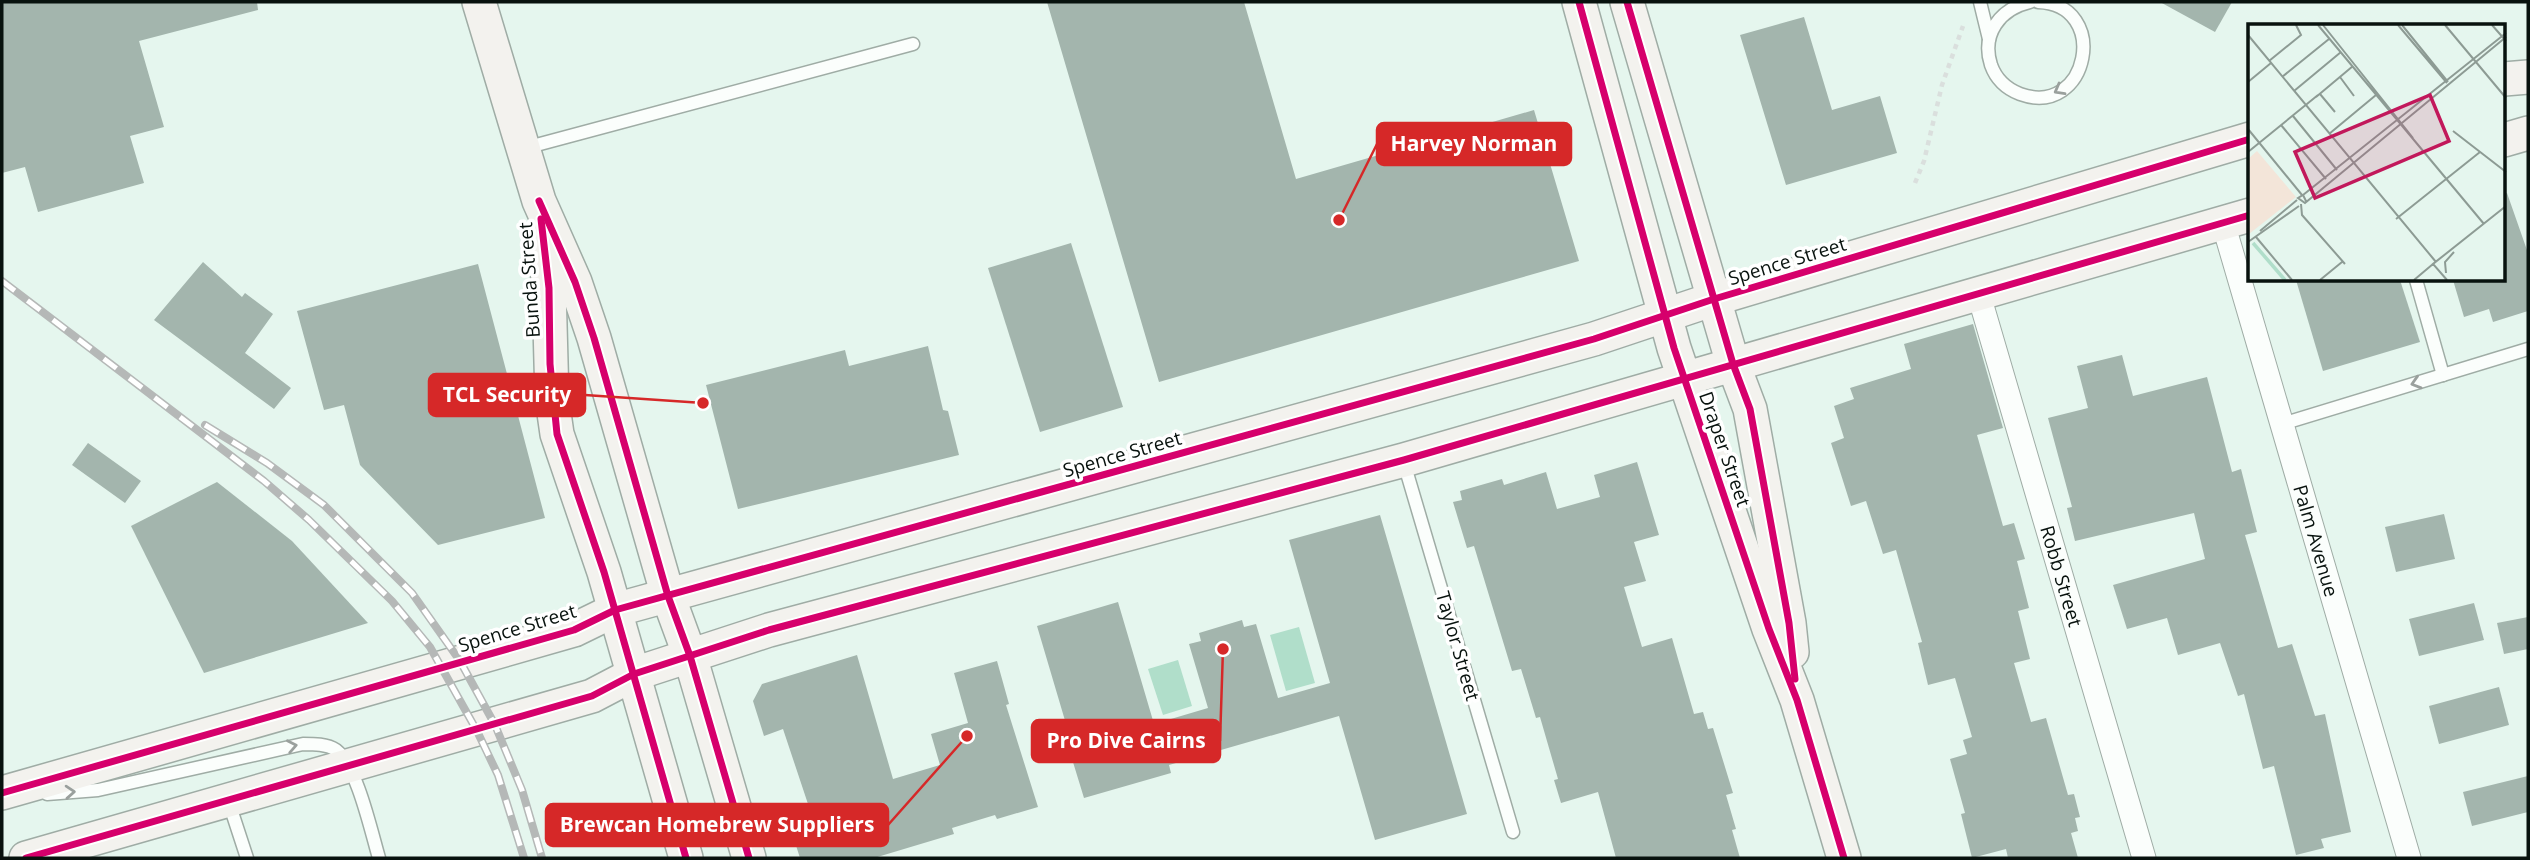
<svg xmlns="http://www.w3.org/2000/svg" width="2530" height="860" font-family="'Open Sans',sans-serif">
<style>
.water{fill:#b0deca}
.building{fill:#a3b5ad}
.lines{fill:none;stroke-linecap:round;stroke-linejoin:round}
.lane-casing{stroke:#9faca5;stroke-width:15}
.street-casing{stroke:#9faca5;stroke-width:25}
.secondary-casing{stroke:#9faca5;stroke-width:36}
.path{stroke:#dadfdd;stroke-width:4.5;stroke-dasharray:5 5;stroke-linecap:butt}
.lane{stroke:#fbfefc;stroke-width:12}
.street{stroke:#fbfefc;stroke-width:23}
.secondary{stroke:#f3f2ee;stroke-width:33}
.rail-casing{stroke:#b5b8b7;stroke-width:8}
.rail{stroke:#fff;stroke-width:5;stroke-dasharray:16;stroke-linecap:butt}
.cycleway-casing{stroke:#fff;stroke-width:11}
.cycleway{stroke:#d6006c;stroke-width:7}
.oneway{stroke:#9aa09d}
.labels{text-anchor:middle;dominant-baseline:central;stroke-width:7;stroke-linejoin:round;paint-order:stroke}
.street-label{font-size:19px;fill:#08120e;stroke:#fff}
.inset-river{fill:none;stroke:#b0deca;stroke-width:3.5}
.inset-road{fill:none;stroke:#8d9b94;stroke-width:2}
.view{fill:#c2185b;fill-opacity:0.15;stroke:#c2185b;stroke-width:3.5}
.inset-edge{fill:none;stroke:#08120e;stroke-width:3.5}
.leader{fill:none;stroke:#d62828;stroke-width:2.5}
.callout-dot{fill:#d62828;stroke:#fff;stroke-width:2.5}
.callout{fill:#d62828;stroke:#d62828;stroke-width:2.5}
.callout-label{font-size:21px;text-anchor:middle;font-weight:bold;fill:#fff}
</style>
<rect width="100%" height="100%" fill="#e5f6ee"/>
<!-- water -->
<g class="water">
<path d="M1299,627L1315,683L1286,691L1270,635Z"/>
<path d="M1178,660L1192,706L1163,715L1148,669Z"/>
</g>
<!-- building -->
<g class="building">
<path d="M2,2H257L258,10L139,41L164,127L130,136L144,183L38,212L25,167L2,173Z"/>
<path d="M1047,2H1244L1296,179L1534,110L1579,261L1159,382Z"/>
<path d="M2160,2H2232L2215,32Z"/>
<path d="M1804,17L1832,110L1880,96L1897,153L1786,185L1740,35Z"/>
<path d="M2507,193L2528,253V311L2493,322L2489,309L2464,317L2453,280H2504V194Z"/>
<path d="M1071,243L1123,407L1040,432L988,268Z"/>
<path d="M203,262L242,297L245,293L273,314L245,353L291,388L274,409L154,320Z"/>
<path d="M478,264L545,518L438,545L360,465L344,405L324,410L297,311Z"/>
<path d="M2296,280H2400L2420,342L2323,371Z"/>
<path d="M1973,324L2003,428L1977,435L2003,526L2014,523L2025,559L2017,561L2029,608L2018,611L2030,659L2014,663L2031,722L2046,718L2068,795L2074,794L2080,817L2075,818L2078,831L2071,833L2078,858H2008L2006,849L1972,858L1961,814L1965,813L1950,759L1967,754L1963,740L1972,737L1955,678L1928,685L1918,643L1922,642L1896,550L1883,554L1866,501L1851,506L1831,443L1844,438L1834,406L1854,399L1850,388L1911,369L1904,344Z"/>
<path d="M928,346L943,410L948,411L959,455L738,509L706,385L845,350L849,366Z"/>
<path d="M2122,355L2133,396L2207,377L2232,472L2241,469L2257,532L2245,535L2278,648L2292,644L2315,716L2325,714L2351,832L2321,839L2324,848L2296,855L2274,766L2263,769L2244,694L2238,696L2220,643L2178,655L2167,618L2127,629L2113,585L2205,559L2194,513L2075,541L2067,508L2072,507L2048,418L2088,408L2077,366Z"/>
<path d="M88,443L141,481L125,503L72,465Z"/>
<path d="M1637,462L1659,535L1634,542L1646,581L1624,587L1642,647L1672,638L1694,714L1703,712L1708,729L1713,728L1733,793L1726,795L1736,829L1732,830L1740,858H1616L1598,792L1561,803L1554,780L1558,779L1540,717L1536,718L1521,669L1512,671L1474,546L1467,548L1453,502L1462,500L1460,491L1502,479L1504,485L1546,472L1557,509L1600,497L1594,475Z"/>
<path d="M217,482L292,541L368,623L204,673L131,526Z"/>
<path d="M2444,514L2455,559L2396,572L2385,527Z"/>
<path d="M1380,515L1467,814L1375,840L1339,716L1169,765L1171,773L1084,798L1065,736L1069,734L1037,626L1118,602L1154,724L1208,708L1189,644L1201,641L1199,633L1242,620L1244,627L1256,624L1278,698L1330,683L1289,540Z"/>
<path d="M2474,603L2484,640L2419,656L2409,619Z"/>
<path d="M2528,617V649L2504,654L2497,623Z"/>
<path d="M857,655L893,779L940,765L931,734L968,723L954,673L997,661L1009,704L1006,705L1038,807L997,819L995,815L952,828L954,834L874,858H800L785,811L808,804L783,729L764,736L753,701L762,684Z"/>
<path d="M2499,687L2509,725L2439,744L2429,706Z"/>
<path d="M2528,776V812L2472,826L2463,792Z"/>
</g>
<g class="lines">
<defs>
<g id="lane">
<path d="M1980,2L1989,39"/>
<path d="M2030,2C2000,9 1981,34 1991,65C1996,79 2007,89 2020,94C2089,119 2111,4 2038,2"/>
<path d="M525,148L913,44"/>
<path d="M2416,280L2443,375"/>
<path d="M2282,424L2528,349"/>
<path d="M1404,463L1513,832"/>
<path d="M47,794L98,790L303,744C314,744 327,744 336,750C357,766 371,831 379,858"/>
<path d="M229,803L247,858"/>
</g>
<g id="street">
<path id="s1" d="M2223,223L2409,858"/>
<path id="s2" d="M1978,292L2144,858"/>
</g>
<g id="secondary">
<path d="M479,2L539,201L575,282L594,338L668,596L690,656L749,858"/>
<path d="M1579,2L1674,348L1769,629L1797,700L1844,858"/>
<path d="M1627,2L1733,364L1750,409L1789,623L1792,652"/>
<path d="M2504,79L2528,77"/>
<path d="M2504,140L2528,133"/>
<path d="M543,235L549,288L552,399L557,434L604,572L686,858"/>
<path d="M2,793L574,630L615,610L1594,339L1714,299L2250,139"/>
<path d="M26,858L592,696L634,674L769,630L1404,460L2250,215"/>
</g>
</defs>
<!-- lane casing -->
<use href="#lane" class="lane-casing"/>
<!-- street casing -->
<use href="#street" class="street-casing"/>
<!-- secondary casing -->
<use href="#secondary" class="secondary-casing"/>
<!-- path -->
<path class="path" d="M1915,183L1924,161L1942,85L1963,26"/>
<!-- lane -->
<use href="#lane" class="lane"/>
<!-- street -->
<use href="#street" class="street"/>
<!-- secondary -->
<use href="#secondary" class="secondary"/>
<defs>
<g id="rail">
<path d="M2,281L264,481L309,520L392,601L430,647L477,731L498,775L524,858"/>
<path d="M205,425L267,463L324,505L412,593L460,661L495,725L522,790L542,858"/>
</g>
</defs>
<!-- rail casing -->
<use href="#rail" class="rail-casing"/>
<!-- rail -->
<use href="#rail" class="rail"/>
<defs>
<g id="cycleway">
<path d="M1579,2L1674,348L1769,629L1797,700L1844,858"/>
<path d="M1627,2L1733,364L1750,409L1789,623L1795,679"/>
<path d="M539,201L575,282L594,338L668,596L690,656L749,858"/>
<path d="M541,219L549,288L550,364L557,434L604,572L686,858"/>
<path d="M2,793L574,630L615,610L1594,339L1714,299L2250,139"/>
<path d="M26,858L592,696L634,674L769,630L1404,460L2250,215"/>
</g>
</defs>
<!-- cycleway casing -->
<use href="#cycleway" class="cycleway-casing"/>
<!-- cycleway -->
<use href="#cycleway" class="cycleway"/>
</g>
<!-- one-way arrows -->
<defs><path id="oneway-chevron" d="M-2-3.5L2.5 0L-2 3.5" fill="none" stroke-width="1.6" stroke-linecap="round" stroke-linejoin="round" transform="scale(1.75)"/></defs>
<g class="oneway">
<use href="#oneway-chevron" transform="translate(2059 90) rotate(151)"/>
<use href="#oneway-chevron" transform="translate(2416 383) rotate(163)"/>
<use href="#oneway-chevron" transform="translate(292 746) rotate(-11)"/>
<use href="#oneway-chevron" transform="translate(70 792) rotate(-4)"/>
</g>
<g class="labels">
<!-- street labels -->
<g class="street-label">
<text transform="translate(1787 261) rotate(-17)">Spence Street</text>
<text transform="translate(529 280) rotate(-94)">Bunda Street</text>
<text transform="translate(1725 449) rotate(71)">Draper Street</text>
<text transform="translate(1122 454) rotate(-16)">Spence Street</text>
<text stroke="none"><textPath href="#s1" startOffset="331">Palm Avenue</textPath></text>
<text stroke="none"><textPath href="#s2" startOffset="296">Robb Street</textPath></text>
<text transform="translate(517 628) rotate(-17)">Spence Street</text>
<text transform="translate(1458 646) rotate(74)">Taylor Street</text>
</g>
</g>
<!-- overview -->
<g transform="translate(2248 24)">
<rect width="257" height="257" fill="#e5f6ee"/>
<path d="M9,127L48,173L1,210L0,135Z" fill="#f3e5d9"/>
<path class="inset-river" d="M5,219L37,256"/>
<path class="inset-road" d="M70,1L236,200M75,1L165,114M150,1L199,59M154,1L200,58M197,1L258,74M244,1L258,17M0,11L188,238M21,37L53,11L48,1M34,53L81,15M92,53L106,72M0,58L23,39M46,67L93,28M72,70L87,88M68,73L105,42M45,92L89,146M33,101L78,155M0,105L54,171M205,107L258,148M81,110L128,71M0,128L70,71M55,171L258,9M58,177L55,171L50,174L57,179L258,13M53,180L54,191L97,240M148,195L232,128M12,207L49,176M8,213L44,256M0,218L51,182M198,249L197,238L206,228M72,256L94,238M166,256L185,240M199,256L185,240L258,182"/>
<path class="view" d="M182,71L201,117L67,174L47,128Z"/>
<rect width="257" height="257" class="inset-edge"/>
</g>
<!-- callouts -->
<path class="leader" d="M1339 220L1377 144M703 403L585 395M1223 649L1220 741M967 736L888 825"/>
<g class="callout-dot">
<circle cx="1339" cy="220" r="7"/>
<circle cx="703" cy="403" r="7"/>
<circle cx="1223" cy="649" r="7"/>
<circle cx="967" cy="736" r="7"/>
</g>
<g class="callout">
<rect x="1377" y="123" width="194" height="42" rx="7"/>
<rect x="429" y="374" width="156" height="42" rx="7"/>
<rect x="1032" y="720" width="188" height="42" rx="7"/>
<rect x="546" y="804" width="342" height="42" rx="7"/>
</g>
<g class="callout-label">
<text x="1474" y="151">Harvey Norman</text>
<text x="507" y="402">TCL Security</text>
<text x="1126" y="748">Pro Dive Cairns</text>
<text x="717" y="832">Brewcan Homebrew Suppliers</text>
</g>
<!-- border -->
<rect width="2530" height="860" fill="none" stroke="#08120e" stroke-width="7"/>
</svg>
